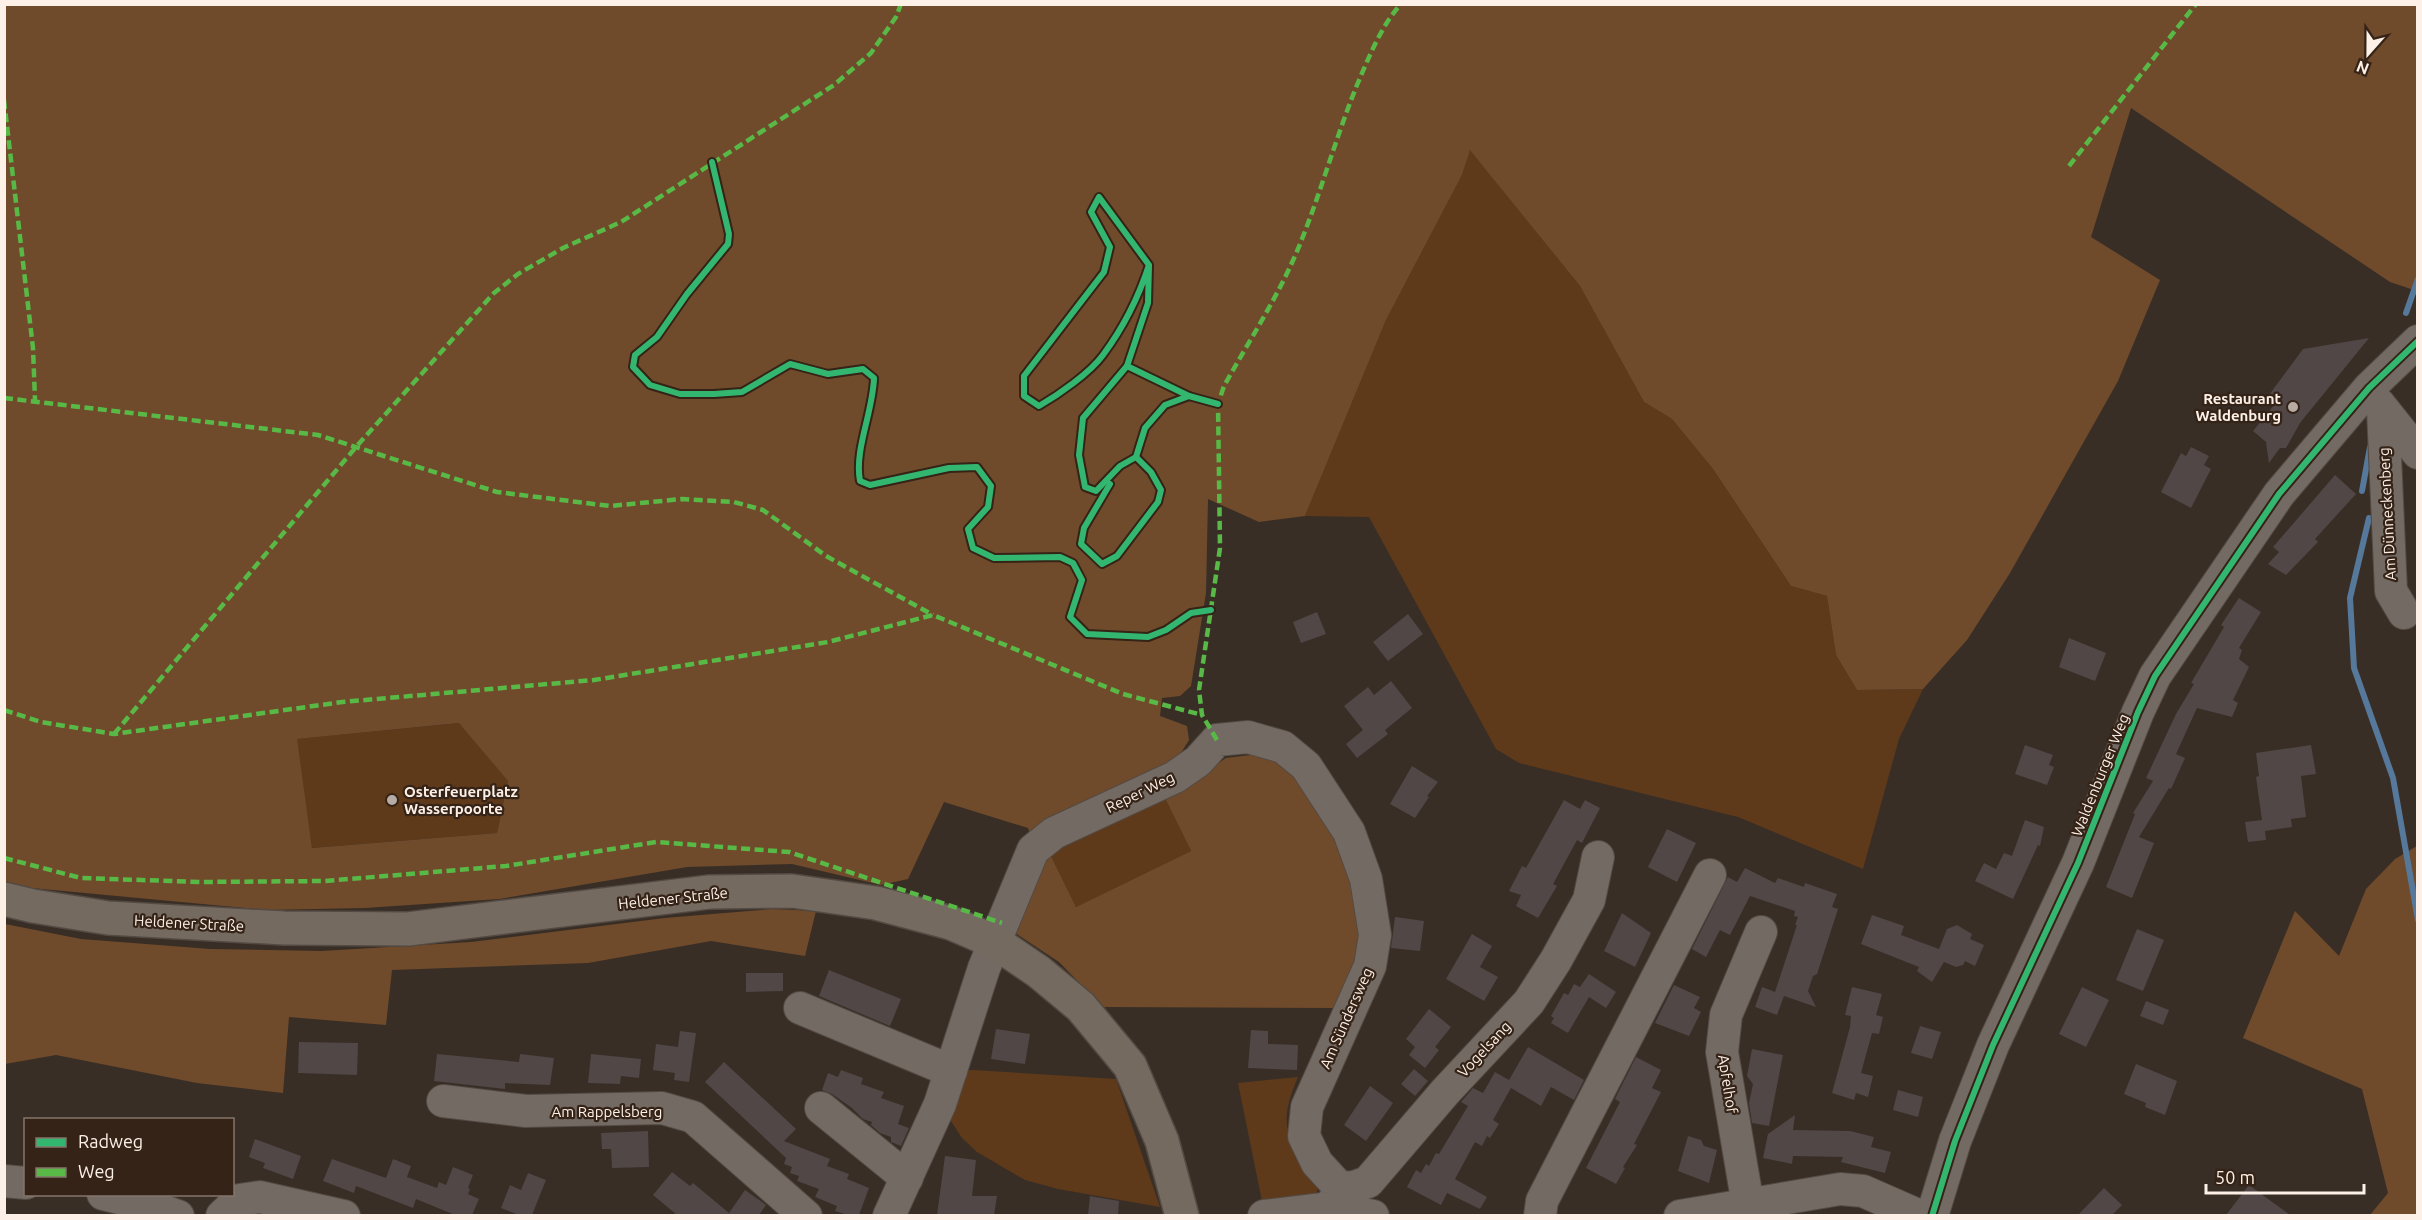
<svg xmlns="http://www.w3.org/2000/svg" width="2422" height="1220" font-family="Ubuntu,sans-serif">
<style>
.green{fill:#5e3a1b}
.forest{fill:#704b2b;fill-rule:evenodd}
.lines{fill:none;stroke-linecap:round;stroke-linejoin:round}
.stream{stroke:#55789b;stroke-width:6}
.building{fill:#504746}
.minor-casing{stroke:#534a43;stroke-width:34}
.major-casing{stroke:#534a43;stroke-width:36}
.minor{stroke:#736a64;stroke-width:32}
.major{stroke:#746a60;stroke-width:33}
.quiet{stroke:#58b947;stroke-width:4.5;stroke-dasharray:9 4.5;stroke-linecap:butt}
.cycleway-casing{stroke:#342316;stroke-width:10}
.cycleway{stroke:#33b770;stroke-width:6}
.poi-dot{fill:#b7aca3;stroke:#342316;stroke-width:2}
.labels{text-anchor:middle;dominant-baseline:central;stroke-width:4.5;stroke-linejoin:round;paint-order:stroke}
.poi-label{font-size:15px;font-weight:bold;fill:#fcf0e7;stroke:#342316;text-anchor:end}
.street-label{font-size:15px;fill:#fcf0e7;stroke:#342316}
</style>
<rect width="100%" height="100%" fill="#382e26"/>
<!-- green -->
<g class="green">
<path d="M1470,149L1580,286L1644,402L1672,419L1713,469L1791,586L1827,596L1836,655L1857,690L1923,689L1899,739L1863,869L1738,817L1519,763L1496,749L1369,517L1305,516L1386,320L1462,175Z"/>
<path d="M460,723L508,781L497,833L312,848L296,739Z"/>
<path d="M1163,794L1191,851L1076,907L1048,850Z"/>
<path d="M973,1070L1116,1079L1160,1207L1058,1189L1025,1180L977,1152L962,1138L940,1104L951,1071Z"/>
<path d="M1298,1077C1276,1128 1287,1142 1322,1180L1313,1200L1263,1206L1238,1083Z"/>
</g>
<!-- forest -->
<g class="forest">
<path d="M4,5H2417V291L2390,282L2131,108L2091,237L2160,280L2118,381L2010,573L1967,640L1923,689L1857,690L1836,655L1827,596L1791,586L1713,469L1672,419L1644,402L1580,286L1470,150L1462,175L1386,320L1305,516L1259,522L1208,499L1206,593L1191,686L1180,696L1162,698L1160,716L1187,726L1189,740L1176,761L1197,777L1226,758L1259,754L1290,767L1318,804L1349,872L1363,937L1353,978L1337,1008L1103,1007L1059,962L1009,929L1040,864L1028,828L944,802L908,879L881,885L792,864L687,867L499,899L365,908L266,910L10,886L4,884ZM459,723L508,781L497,833L312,848L297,739ZM1163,794L1191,851L1076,907L1048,850Z"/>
<path d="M2417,846V1215H2370L2388,1193L2362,1089L2243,1038L2295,911L2339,956L2366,889L2395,859Z"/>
<path d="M772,909L816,911L805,956L711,941L588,963L392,970L386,1025L289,1017L283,1093L197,1083L56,1055L5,1064V924L81,939L210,949L322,951L471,942L665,918Z"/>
</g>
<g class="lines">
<!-- stream -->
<g class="stream">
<path d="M2406,313L2418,279"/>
<path d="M2362,491L2370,447"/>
<path d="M2369,518L2350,598L2354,668L2393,778L2418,920"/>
</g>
</g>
<!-- building -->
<g class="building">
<path d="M2369,338L2300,423L2286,448H2280L2269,463L2266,442L2253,431L2274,405L2266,399L2303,349Z"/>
<path d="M2191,447L2209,456L2204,465L2211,469L2191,508L2161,492L2181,453L2186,456Z"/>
<path d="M2335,475L2356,494L2315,539L2318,542L2286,575L2268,564L2279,552L2273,547Z"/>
<path d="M2239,598L2261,612L2239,648L2242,650L2239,659L2249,667L2233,700L2238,703L2232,717L2197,708L2176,754L2185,758L2171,789L2169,788L2139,837L2154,843L2132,898L2106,887L2135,814L2133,813L2153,781L2146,778L2176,714L2194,684L2191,683L2224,627L2221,625Z"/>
<path d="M1317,612L1326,634L1301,643L1293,622Z"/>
<path d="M1408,614L1423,634L1388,661L1373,642Z"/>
<path d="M2069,638L2106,653L2095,681L2059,667Z"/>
<path d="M1391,681L1412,708L1385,730L1388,734L1357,758L1346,744L1363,730L1344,706L1368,687L1374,695Z"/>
<path d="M2025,745L2053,755L2049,765L2054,767L2047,785L2015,774Z"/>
<path d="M2311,745L2316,774L2301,776L2306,817L2291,819L2292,827L2265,831L2266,840L2248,842L2245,822L2262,820L2256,777L2259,776L2256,753Z"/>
<path d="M1412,766L1438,782L1427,796L1429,797L1415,818L1390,804Z"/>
<path d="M1564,800L1580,809L1585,800L1600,808L1582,843L1577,840L1553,884L1557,886L1538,918L1516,906L1521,895L1509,891L1522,866L1526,868Z"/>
<path d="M2025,820L2044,827L2040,846L2038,845L2013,899L1975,881L1984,863L1996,869L2004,853L2012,856Z"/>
<path d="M1667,829L1696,843L1677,882L1648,867Z"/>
<path d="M1745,868L1775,883L1778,878L1804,887L1805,883L1837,894L1832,907L1838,909L1817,974L1813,976L1808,991L1816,1007L1784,996L1777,1015L1755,1007L1762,987L1775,992L1797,925H1795L1798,917L1794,916L1795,911L1750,896L1730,935L1720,930L1706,957L1692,949L1728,877L1737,882Z"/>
<path d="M1622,913L1651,933L1635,967L1604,951Z"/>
<path d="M1872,915L1904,926L1901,935L1939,949L1947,929L1957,925L1972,934L1970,939L1984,945L1975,966L1965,961L1963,965L1956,967L1944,962L1932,982L1917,971L1919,967L1861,944Z"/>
<path d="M1395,917L1424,921L1420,951L1391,948Z"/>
<path d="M2137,929L2164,940L2143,991L2116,980Z"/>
<path d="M1472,934L1492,946L1480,967L1498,977L1484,1001L1446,979Z"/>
<path d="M829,970L901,999L890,1026L819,996Z"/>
<path d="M746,973H783V991L746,992Z"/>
<path d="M1589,974L1616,992L1606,1008L1589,997L1568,1033L1551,1023L1554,1018L1551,1016L1564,993L1568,995L1574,984L1580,987Z"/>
<path d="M1674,985L1700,997L1694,1008L1701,1012L1689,1036L1655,1023Z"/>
<path d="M1852,987L1882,994L1876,1015L1883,1017L1879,1034L1872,1033L1861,1073L1873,1076L1868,1097L1856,1093L1854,1100L1832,1093L1850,1027L1851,1016L1845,1015Z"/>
<path d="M2082,987L2109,1000L2086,1047L2059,1034Z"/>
<path d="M2146,1001L2169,1010L2163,1025L2140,1016Z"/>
<path d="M1429,1009L1451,1027L1435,1047L1439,1050L1425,1068L1409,1055L1415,1047L1406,1039Z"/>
<path d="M1920,1026L1941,1032L1932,1059L1911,1053Z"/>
<path d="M996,1029L1030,1034L1025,1064L991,1059Z"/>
<path d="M1251,1030L1268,1031V1044L1298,1045L1297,1070L1248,1068Z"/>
<path d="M680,1031L696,1033L689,1082L674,1080L675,1073L653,1070L656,1044L678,1047Z"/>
<path d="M299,1042L358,1043L357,1075L298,1073Z"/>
<path d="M1528,1047L1584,1080L1574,1100L1551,1087L1541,1106L1511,1088L1493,1120L1499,1124L1490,1138L1487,1136L1482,1146L1475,1142L1455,1179L1487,1197L1480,1209L1447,1193L1441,1205L1407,1187L1416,1170L1421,1173L1426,1164L1429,1166L1436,1153L1439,1154L1468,1106L1461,1102L1473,1088L1483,1093L1495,1072L1509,1080Z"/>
<path d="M1752,1049L1783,1055L1769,1126L1752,1123L1749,1103L1753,1084L1747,1076Z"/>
<path d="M437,1054L519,1062L520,1054L554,1058L550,1085L505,1083V1089L434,1081Z"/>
<path d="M591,1054L641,1059L639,1078L621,1076L620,1084L588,1083Z"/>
<path d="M1636,1057L1661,1070L1652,1088L1661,1092L1634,1144L1637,1145L1623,1167L1625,1168L1616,1184L1586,1168L1620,1102L1615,1099Z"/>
<path d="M724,1062L796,1129L784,1141L830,1159L827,1166L849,1174L847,1179L869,1188L859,1215H848L835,1211L837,1206L815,1197L819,1189L797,1181L799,1176L790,1173L792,1167L784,1164L786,1158L705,1082Z"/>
<path d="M2136,1064L2177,1081L2165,1115L2145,1107L2146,1103L2124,1094Z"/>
<path d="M1414,1069L1428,1081L1415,1096L1401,1084Z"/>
<path d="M841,1070L863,1078L861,1084L884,1092L881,1098L904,1106L898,1124L909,1128L901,1146L891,1142V1137L880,1133L871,1125L872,1122L863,1119L852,1108L832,1094L822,1090L828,1073L838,1077Z"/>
<path d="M1370,1086L1393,1103L1366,1141L1344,1125Z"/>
<path d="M1898,1090L1923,1097L1918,1117L1893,1110Z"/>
<path d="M1795,1115L1793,1130L1850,1131L1874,1137L1871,1147L1891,1152L1885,1173L1841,1162L1843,1157L1793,1156L1792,1164L1763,1158L1768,1134Z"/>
<path d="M648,1131L649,1167L612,1168L611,1149H602L601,1133Z"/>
<path d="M1688,1136L1701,1140L1704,1146L1717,1150L1709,1183L1678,1171Z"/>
<path d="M255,1139L301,1156L293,1179L263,1168L265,1163L249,1157Z"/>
<path d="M945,1156L976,1160L972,1196H997L994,1215H937Z"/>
<path d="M332,1159L386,1178L393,1159L411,1166L407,1177L437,1188L439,1182L446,1185L453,1167L473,1175L468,1188L470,1189L468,1194L479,1199L472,1215H455L416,1199L413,1208L356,1186L354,1193L323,1181Z"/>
<path d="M672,1172L690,1186L693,1183L729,1213L745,1190L766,1205L759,1215H677L653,1195Z"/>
<path d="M528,1173L546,1180L532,1215H519L501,1208L510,1185L521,1190Z"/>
<path d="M2249,1185L2290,1215H2226Z"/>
<path d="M2104,1188L2122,1205L2112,1215H2078Z"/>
<path d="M1090,1196L1119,1201L1118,1215H1088Z"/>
</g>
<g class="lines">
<defs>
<g id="minor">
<path d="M2379,404L2418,453"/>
<path d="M2383,410L2391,591L2404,613"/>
<path d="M800,1008L951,1071"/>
<path d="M443,1101L526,1111L662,1108L693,1117L806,1216"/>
<path d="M821,1108L907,1178"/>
<path d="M4,1181L26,1183"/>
<path d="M103,1194L144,1204L178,1216"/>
<path d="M1748,1205L1722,1052L1726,1015L1761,932"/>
<path d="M1331,1207L1340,1188L1354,1187L1368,1182L1445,1092L1529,1002L1556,960L1589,900L1598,857"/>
<path d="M222,1216L239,1200L260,1197L344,1216"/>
<path d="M889,1216L940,1104L984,968L1033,850L1054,833L1175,777L1198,761L1217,740L1248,737L1283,747L1306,766L1349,832L1366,879L1375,935L1370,966L1307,1107L1304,1136L1317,1163L1340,1188"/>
<path d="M1264,1216L1331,1208L1373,1216"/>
<path d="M1540,1216L1542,1201L1710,875"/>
<path d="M1680,1216L1840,1189L1863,1191L1920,1216"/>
<path d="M1932,1216L1955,1141L1993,1045L2078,863L2138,712L2155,676L2279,494L2369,388L2418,341"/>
</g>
<path id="major" d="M4,899L33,906L108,918L284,928L408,929L709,892L792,891L876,903L951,923L995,942L1039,972L1081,1007L1130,1066L1162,1141L1182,1216"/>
</defs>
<!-- minor casing -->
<use href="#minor" class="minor-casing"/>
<!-- major casing -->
<use href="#major" class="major-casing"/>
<!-- minor -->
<use href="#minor" class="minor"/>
<!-- major -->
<use href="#major" class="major"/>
<!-- quiet -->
<g class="quiet">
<path d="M4,100L33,348L35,400"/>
<path d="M2069,166L2196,4"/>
<path d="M4,398L318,435L497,492L610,506L682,499L734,502L763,510L826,556L933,615"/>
<path d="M4,710L41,722L114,734L342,702L594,680L828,642L933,615L1123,694L1202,715"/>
<path d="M114,734L356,447L494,293L518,274L563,248L621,222L834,85L871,53L896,17L901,4"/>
<path d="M1217,740L1202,715L1199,690L1220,548L1218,404L1224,386C1250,339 1280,294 1300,244C1321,192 1336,137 1357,85C1369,57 1381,26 1401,4"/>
<path d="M4,858L81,878L201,882L325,881L506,866L656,842L789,852L1002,923"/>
</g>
<defs>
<g id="cycleway">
<path d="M712,162L729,234L728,244L687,294L657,337L635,355L633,367L650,385L680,394H714L742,392L790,364L828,374L863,369L874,378C873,412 854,450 860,481L870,485L949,468L977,467L991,486L988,507L968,529L973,548L994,558L1060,557L1073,563L1082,580L1070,617L1087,634L1148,637L1166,630L1191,613L1211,610"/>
<path d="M1149,265C1139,296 1123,328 1103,355C1090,373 1058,395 1039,406L1024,396V376L1104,272L1110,247L1091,212L1099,197L1149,265L1148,303L1127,366L1189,396L1218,404"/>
<path d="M1127,366L1083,418L1079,455L1085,487L1096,491L1120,466L1136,457L1145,428L1165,405L1189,396"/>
<path d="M1110,484L1084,528L1081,544L1102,564L1117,556L1158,502L1161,490L1151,472L1136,457"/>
<path d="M1932,1216L1955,1141L1993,1045L2078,863L2138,712L2155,676L2279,494L2369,388L2418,341"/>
</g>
</defs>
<!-- cycleway casing -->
<use href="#cycleway" class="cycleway-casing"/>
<!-- cycleway -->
<use href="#cycleway" class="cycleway"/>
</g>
<!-- markers -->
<g class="poi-dot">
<circle cx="2293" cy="407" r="6"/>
<circle cx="392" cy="800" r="6"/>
</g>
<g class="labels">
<!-- poi labels -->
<g class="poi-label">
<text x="2281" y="398">Restaurant<tspan x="2281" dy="17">Waldenburg</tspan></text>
<text x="404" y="791" text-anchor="start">Osterfeuerplatz<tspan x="404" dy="17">Wasserpoorte</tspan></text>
</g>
<!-- street labels -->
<g class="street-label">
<text transform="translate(2387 514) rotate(-93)">Am Dünneckenberg</text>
<text transform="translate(2100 775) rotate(-68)">Waldenburger Weg</text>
<text transform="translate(1140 792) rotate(-26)">Reper Weg</text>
<text transform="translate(673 898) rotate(-6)">Heldener Straße</text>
<text transform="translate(189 923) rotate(3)">Heldener Straße</text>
<text transform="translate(1346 1018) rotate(-66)">Am Sündersweg</text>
<text transform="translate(1484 1049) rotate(-47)">Vogelsang</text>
<text transform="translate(1728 1084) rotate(81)">Apfelhof</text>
<text x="607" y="1111">Am Rappelsberg</text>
</g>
</g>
<!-- border -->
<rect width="2422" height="1220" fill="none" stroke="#fcf0e7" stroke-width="12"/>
<!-- legend -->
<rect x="24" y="1118" width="210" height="78" fill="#342316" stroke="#84756a" stroke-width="1.5"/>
<rect x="36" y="1138" width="30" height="9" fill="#33b770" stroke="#84756a" stroke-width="1.5"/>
<text x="78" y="1148" font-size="18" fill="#fcf0e7">Radweg</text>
<rect x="36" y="1168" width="30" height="9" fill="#58b947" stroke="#84756a" stroke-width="1.5"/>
<text x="78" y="1178" font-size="18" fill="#fcf0e7">Weg</text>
<!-- north arrow -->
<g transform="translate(2368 54) rotate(201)" stroke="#342316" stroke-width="4.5" paint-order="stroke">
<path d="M0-4.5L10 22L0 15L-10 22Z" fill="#fcf0e7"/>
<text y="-9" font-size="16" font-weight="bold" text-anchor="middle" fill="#fcf0e7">N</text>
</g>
<!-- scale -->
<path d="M2206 1184v9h158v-9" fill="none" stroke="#fcf0e7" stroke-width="3"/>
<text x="2215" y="1184" font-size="18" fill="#fcf0e7" stroke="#342316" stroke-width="4.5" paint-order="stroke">50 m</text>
</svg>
